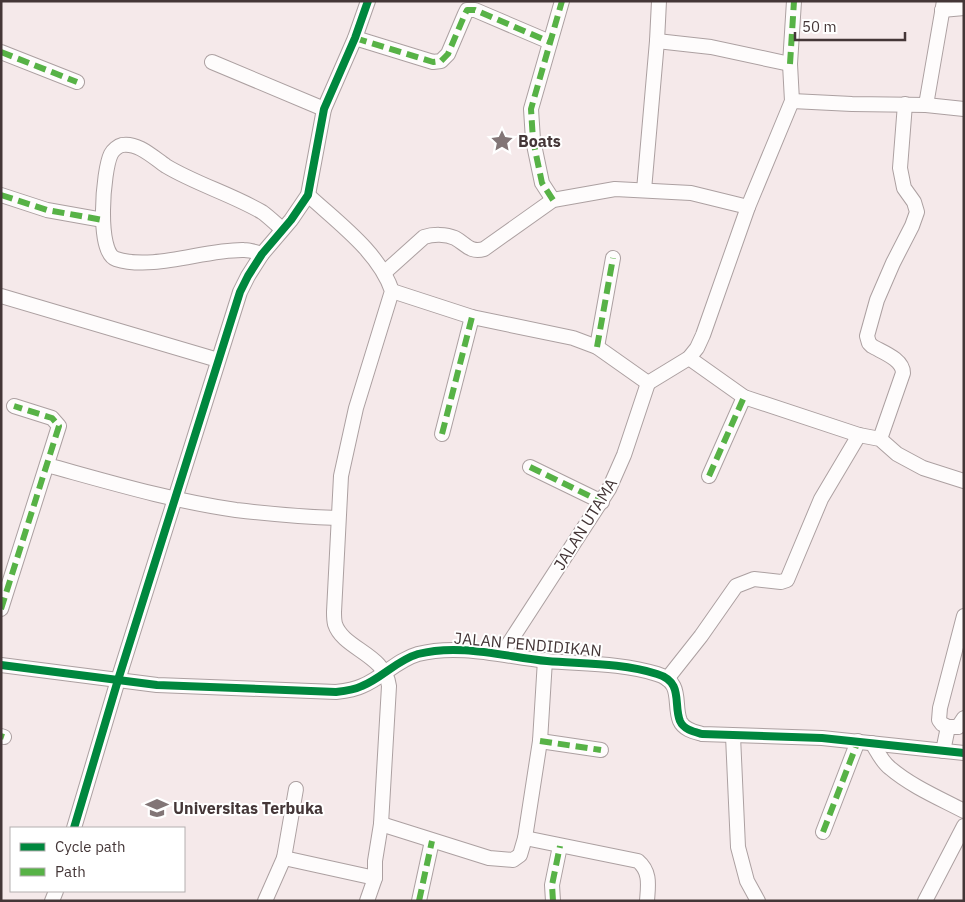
<svg xmlns="http://www.w3.org/2000/svg" width="965" height="902" font-family="'IBM Plex Sans',sans-serif">
<style>
.lines{fill:none;stroke-linecap:round;stroke-linejoin:round}
.minor-casing{stroke:#aca0a1;stroke-width:16}
.minor{stroke:#fefcfc;stroke-width:14}
.quiet{stroke:#57b246;stroke-width:6;stroke-dasharray:12 6;stroke-linecap:butt}
.cycleway-casing{stroke:#fff;stroke-width:11}
.cycleway{stroke:#00873e;stroke-width:8}
.labels{text-anchor:middle;dominant-baseline:central;stroke-width:4;stroke-linejoin:round;paint-order:stroke}
.poi-label{font-size:16px;font-weight:bold;fill:#443637;stroke:#fff;text-anchor:start}
.street-label{font-size:16px;fill:#443637;stroke:#fff}
</style>
<rect width="100%" height="100%" fill="#f5e9ea"/>
<g class="lines">
<defs>
<g id="minor">
<path d="M942,10L964,8"/>
<path d="M355,38L433,62L441,61L448,54L465,14L467,10H475L550,42"/>
<path d="M657,41L711,47L790,64"/>
<path d="M1,52L77,82"/>
<path d="M212,62L324,109"/>
<path d="M792,101L852,104L926,105L944,1"/>
<path d="M926,105L964,109"/>
<path d="M644,190L657,41L659,1"/>
<path d="M1,195L47,210L103,220"/>
<path d="M308,195C337,222 379,252 392,291L356,408L341,476L334,612C334,615 334,620 335,624C343,649 385,654 389,686L381,824L375,861V878L367,901"/>
<path d="M553,200L542,183L533,140L531,109L562,1"/>
<path d="M262,254C256,252 250,250 244,250C205,249 154,271 116,259C96,253 103,170 111,154C113,150 118,146 122,145C138,142 154,158 166,166C196,184 231,194 262,212C269,217 275,223 282,229"/>
<path d="M385,272L424,237C433,234 446,234 455,238C466,244 470,253 484,249L553,200L615,189L691,193L748,207"/>
<path d="M392,291L472,317L573,338L597,347L648,383"/>
<path d="M1,296L218,360"/>
<path d="M597,347L613,258"/>
<path d="M689,358L744,397L859,435L880,439L897,454L923,468L964,481"/>
<path d="M648,383L689,358L697,348L703,335L748,207L792,101L790,64L794,1"/>
<path d="M442,434L472,317"/>
<path d="M880,439L903,373C903,359 882,352 872,346L869,343L867,336L877,300L893,263L912,226L917,212L914,202L904,188L900,168L905,104"/>
<path d="M47,465C109,482 172,501 236,510C270,514 304,517 338,518"/>
<path d="M530,467L602,502"/>
<path d="M709,476L744,397"/>
<path d="M1,609L59,426L52,418L14,406"/>
<path d="M502,654L609,489L624,455L648,383"/>
<path d="M1,665L157,685L336,692C345,691 354,690 362,686C382,678 397,660 418,654C460,643 506,657 547,661C584,664 622,663 657,674C684,682 673,704 680,721C684,730 695,732 702,734L822,738L964,753"/>
<path d="M667,679L701,636L736,586L754,579L781,582L787,580L821,499L859,435"/>
<path d="M948,727H958L964,718"/>
<path d="M1,736L4,737"/>
<path d="M733,736L738,847L747,881L758,901"/>
<path d="M540,741L601,750"/>
<path d="M872,743C877,751 882,762 890,768C911,786 939,798 964,811"/>
<path d="M943,751L948,727L942,724L939,720L940,708L964,616"/>
<path d="M381,824L489,858L513,860L520,855L525,838L540,741L545,660"/>
<path d="M74,828L118,680L240,292L248,276L262,254L291,220L308,195L324,109L355,38L368,1"/>
<path d="M823,832L858,741"/>
<path d="M525,838L638,861C651,872 648,886 647,901"/>
<path d="M284,858L296,789"/>
<path d="M52,901L56,891"/>
<path d="M265,901L284,858L375,878"/>
<path d="M419,901L432,841"/>
<path d="M553,901L552,885L560,846"/>
<path d="M925,901L964,826"/>
</g>
</defs>
<!-- minor casing -->
<use href="#minor" class="minor-casing"/>
<!-- minor -->
<use href="#minor" class="minor"/>
<!-- quiet -->
<g class="quiet">
<path d="M355,38L433,62L441,61L448,54L465,14L467,10H475L550,42"/>
<path d="M1,52L77,82"/>
<path d="M790,64L794,1"/>
<path d="M1,195L47,210L103,220"/>
<path d="M553,200L542,183L533,140L531,109L562,1"/>
<path d="M597,347L613,258"/>
<path d="M442,434L472,317"/>
<path d="M530,467L602,502"/>
<path d="M709,476L744,397"/>
<path d="M1,609L59,426L52,418L14,406"/>
<path d="M1,736L4,737"/>
<path d="M540,741L601,750"/>
<path d="M823,832L858,741"/>
<path d="M419,901L432,841"/>
<path d="M553,901L552,885L560,846"/>
</g>
<defs>
<g id="cycleway">
<path d="M1,665L157,685L336,692C345,691 354,690 362,686C382,678 397,660 418,654C460,643 506,657 547,661C584,664 622,663 657,674C684,682 673,704 680,721C684,730 695,732 702,734L822,738L964,753"/>
<path d="M74,828L118,680L240,292L248,276L262,254L291,220L308,195L324,109L355,38L368,1"/>
</g>
</defs>
<!-- cycleway casing -->
<use href="#cycleway" class="cycleway-casing"/>
<!-- cycleway -->
<use href="#cycleway" class="cycleway"/>
</g>
<!-- icons -->
<defs>
<symbol id="sight-bare" viewBox="-9 -9 18 18"><path d="M0-6L1.8-2.2L6-1.7L2.9 1.2L3.7 5.4L0 3.3L-3.7 5.4L-2.9 1.2L-6-1.7L-1.8-2.2Z" fill="#827576" stroke="#fff" stroke-width="2.5" paint-order="stroke"/></symbol>
<symbol id="university-bare" viewBox="-9 -9 18 18"><path d="M0-5L7-2L0 1L-7-2ZM-4 1L0 2.5L4 1V4Q0 6-4 4Z" fill="#827576" stroke="#fff" stroke-width="2.5" paint-order="stroke"/></symbol>
</defs>
<g fill-rule="evenodd">
<use href="#sight-bare" x="486" y="125" width="32" height="32"/>
<use href="#university-bare" x="141" y="792" width="32" height="32"/>
</g>
<g class="labels">
<!-- poi labels -->
<g class="poi-label">
<text x="518" y="141">Boats</text>
<text x="173" y="808">Universitas Terbuka</text>
</g>
<!-- street labels -->
<g class="street-label">
<text transform="translate(585 524) rotate(-58)">JALAN UTAMA</text>
<text transform="translate(528 644) rotate(5)">JALAN PENDIDIKAN</text>
</g>
</g>
<!-- border -->
<rect width="965" height="902" fill="none" stroke="#443637" stroke-width="5"/>
<!-- legend -->
<rect x="10" y="827" width="175" height="65" fill="#ffffff" stroke="#b4afaf"/>
<rect x="20" y="843" width="25" height="8" fill="#00873e" stroke="#b4afaf"/>
<text x="55" y="852" font-size="15" fill="#443637">Cycle path</text>
<rect x="20" y="868" width="25" height="8" fill="#57b246" stroke="#b4afaf"/>
<text x="55" y="877" font-size="15" fill="#443637">Path</text>
<!-- scale -->
<path d="M795 32v8h110v-8" fill="none" stroke="#443637" stroke-width="2.5"/>
<text x="802" y="32" font-size="15" fill="#443637" stroke="#ffffff" stroke-width="4" paint-order="stroke">50 m</text>
</svg>
